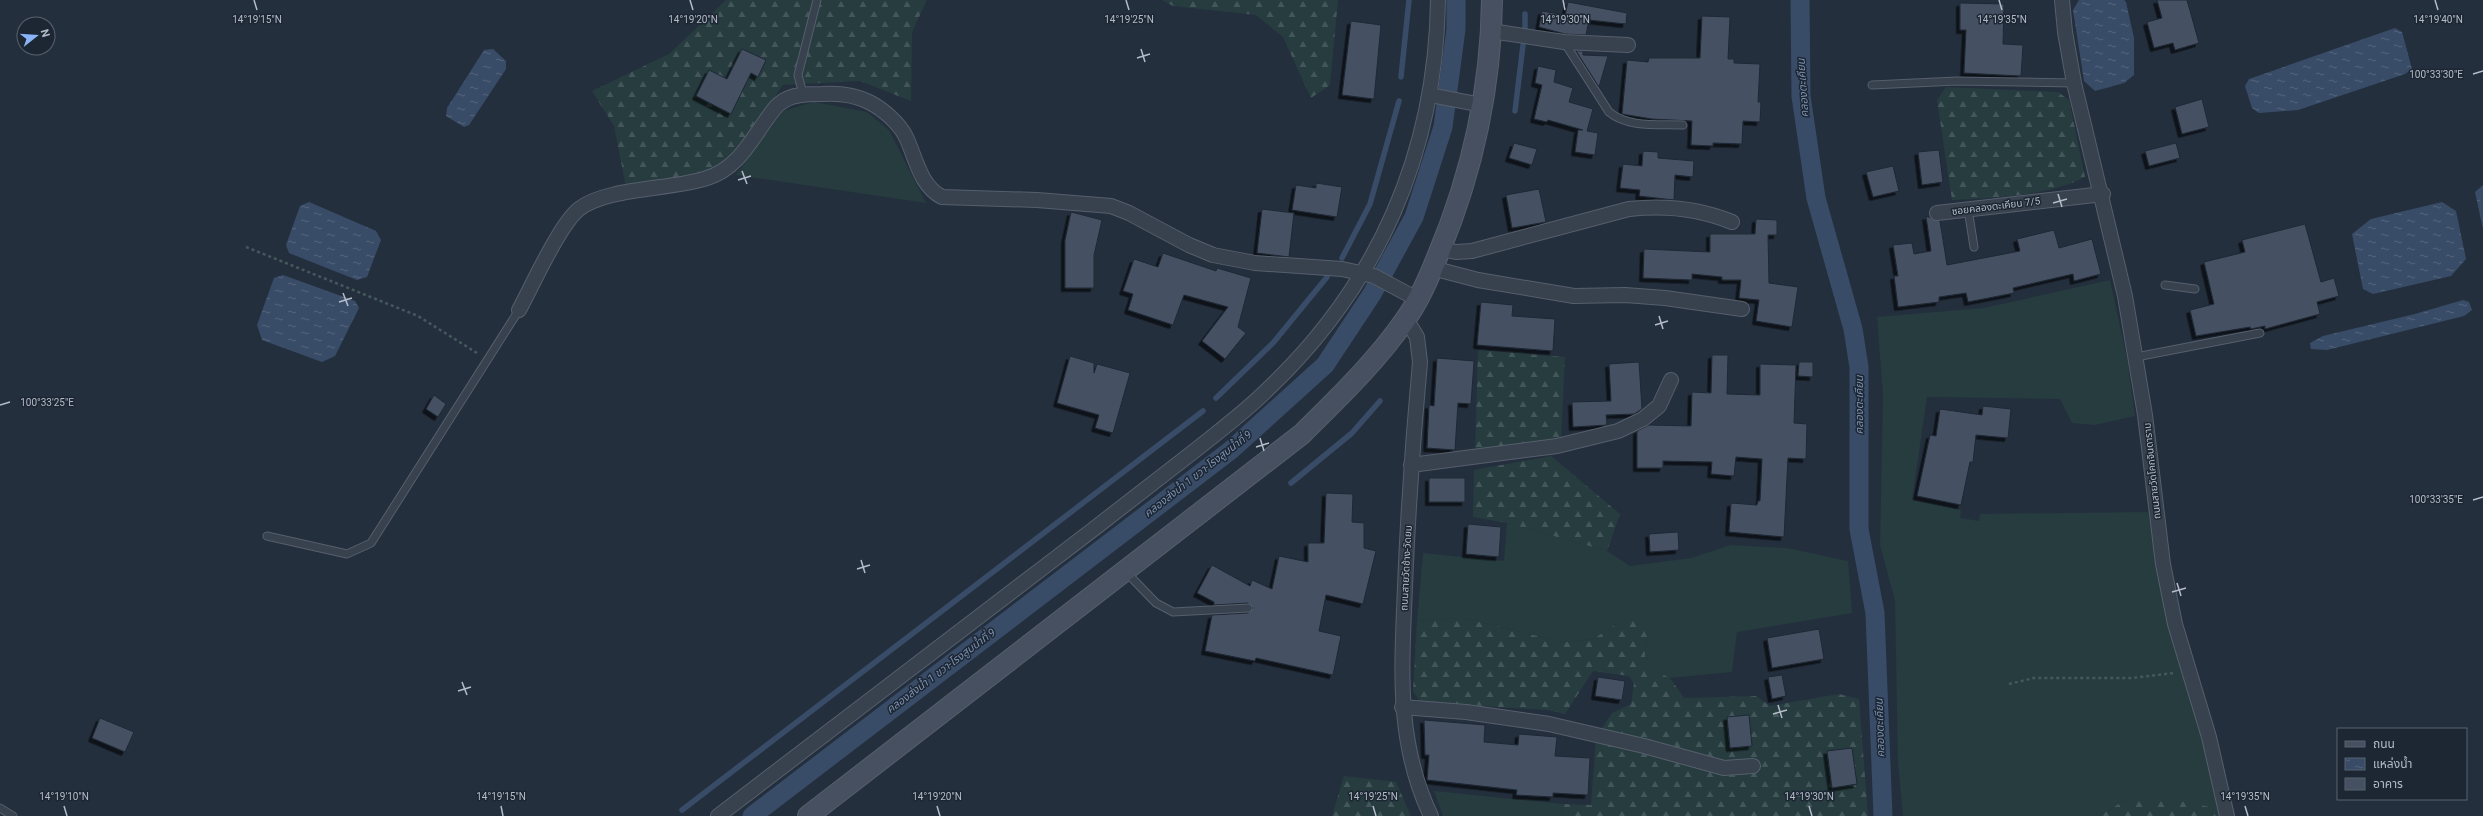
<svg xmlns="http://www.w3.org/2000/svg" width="2483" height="816" font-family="Roboto,'Noto Sans Thai',sans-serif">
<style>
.grass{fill:#263c3f}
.forest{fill:url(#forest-firs)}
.water{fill:url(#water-ripples)}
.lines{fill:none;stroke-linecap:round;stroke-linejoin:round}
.stream{stroke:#394c67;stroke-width:5.5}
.canal{stroke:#394c67;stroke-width:19}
.building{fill:#455162;stroke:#1f2835;filter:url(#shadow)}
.service-casing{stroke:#565f6c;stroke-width:9}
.minor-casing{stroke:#565f6c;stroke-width:16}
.secondary-casing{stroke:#565f6c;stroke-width:22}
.path{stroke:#44595c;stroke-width:2.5;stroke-dasharray:3 3;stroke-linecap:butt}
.service{stroke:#38414e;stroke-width:7}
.minor{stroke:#38414e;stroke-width:14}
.secondary{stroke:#465061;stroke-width:20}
.ticks{fill:none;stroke:#b4bcc9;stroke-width:1.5}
.labels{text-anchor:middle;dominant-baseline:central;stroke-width:3;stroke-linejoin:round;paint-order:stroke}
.street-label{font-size:10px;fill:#b4bcc9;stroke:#1d2633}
.water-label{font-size:11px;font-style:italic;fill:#7c92b1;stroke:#1d2633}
.ticks-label{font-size:10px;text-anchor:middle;fill:#b4bcc9;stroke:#1d2633;stroke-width:3;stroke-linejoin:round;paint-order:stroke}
</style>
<defs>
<pattern id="forest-firs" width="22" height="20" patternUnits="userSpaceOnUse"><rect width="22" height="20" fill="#263c3f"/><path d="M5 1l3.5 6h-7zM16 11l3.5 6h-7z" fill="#435659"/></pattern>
<pattern id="water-ripples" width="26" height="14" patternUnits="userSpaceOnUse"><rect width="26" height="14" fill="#394c67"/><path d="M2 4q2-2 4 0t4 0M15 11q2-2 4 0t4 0" fill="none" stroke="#53647b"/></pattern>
<filter id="shadow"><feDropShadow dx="-3.5" dy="3.5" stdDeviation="0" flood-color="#0009"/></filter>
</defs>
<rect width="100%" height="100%" fill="#242f3e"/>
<!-- grass -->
<g class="grass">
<path d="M814,102L867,112L889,130L926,203L736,175L783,111Z"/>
<path d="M2110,280L2127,358L2135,416L2095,425L2072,423L2060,399L1927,397L1912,500L1961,510L1960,518L1979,521L1980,514L2148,512L2166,615L2207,757L2220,816H2216L2209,807L2127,799L2099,816H1903L1898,763L1895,601L1880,545L1883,396L1877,317L1984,308Z"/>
<path d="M1507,523L1607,551L1630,566L1691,558L1731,545L1787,548L1848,561L1852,613L1737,632L1732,672L1670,678L1654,670L1645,656L1647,637L1621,621L1593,639L1563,642L1463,618L1417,621L1423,553L1504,561Z"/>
<path d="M1434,791L1564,804L1560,816H1443Z"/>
</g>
<!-- forest -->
<g class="forest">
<path d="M726,0H927L912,32L911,101L860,81L783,85L730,159L702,174L626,187L614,126L592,91L669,54Z"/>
<path d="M1162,0H1338L1330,85L1311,98L1283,37L1256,15L1173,6Z"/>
<path d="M1946,87L2058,92L2069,100L2085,177C2049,196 1993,198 1952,200L1937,100Z"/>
<path d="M1478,350L1565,357L1561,439L1475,453Z"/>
<path d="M1551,456L1620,514L1607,551L1507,523L1473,517L1474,470Z"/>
<path d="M1463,618L1563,642L1593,639L1621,621L1640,620L1647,637L1645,656L1654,670L1670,678L1684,698L1756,696L1770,706L1839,694L1859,699L1868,816H1560L1564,804L1591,805L1596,737L1612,713L1631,704L1634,683L1629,676L1593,671L1565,714L1548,710L1420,702L1413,691L1417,621Z"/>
<path d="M1344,776L1396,782L1411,816H1332Z"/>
<path d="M2162,797L2210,807L2216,816H2099L2127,799Z"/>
</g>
<!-- water -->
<g class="water">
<path d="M2079,0H2124L2126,2L2134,38V75L2124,83L2095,91L2084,81L2073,10Z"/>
<path d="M2395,28L2402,32L2412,69L2405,74L2298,110L2259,113L2252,108L2245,86L2249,79Z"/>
<path d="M493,49L506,61V69L469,125L464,127L446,116L447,108L484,50Z"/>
<path d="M2483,185V229L2475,192Z"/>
<path d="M309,202L376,231L381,240L367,277L357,280L289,253L286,245L300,206Z"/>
<path d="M2442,202L2456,211L2466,259L2451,276L2373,294L2363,289L2352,234L2371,219Z"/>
<path d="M283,275L355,301L359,308L335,356L322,362L262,340L257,325L274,278Z"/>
<path d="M2463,300L2469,302L2472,310L2464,316L2327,350L2311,349L2310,343L2323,336L2415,314Z"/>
</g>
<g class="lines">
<!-- stream -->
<g class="stream">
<path d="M1525,30V14"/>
<path d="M1401,77L1409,0"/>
<path d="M1515,111L1523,45"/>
<path d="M1342,258L1370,204L1399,101"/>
<path d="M1216,398L1273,343L1327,277"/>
<path d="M1291,483L1352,433L1380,401"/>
<path d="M682,810L1203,411"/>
</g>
<!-- canal -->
<g class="canal">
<path d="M1800,0L1801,96L1816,198L1853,329L1859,367V529L1875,613L1883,816"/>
<path d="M752,816L1231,450L1325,365L1372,294L1414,217L1443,127L1456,29V0"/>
</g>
</g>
<!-- building -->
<g class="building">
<path d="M2157,0H2187L2199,43L2175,50L2173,43L2154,48L2147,22L2162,18Z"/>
<path d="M1568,2L1627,13L1626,24L1589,20L1586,35L1565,34L1539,27L1542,11L1565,15Z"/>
<path d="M1960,3L2004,4L2003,44L2023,45L2021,76L1964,73L1966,30H1960Z"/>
<path d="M1702,16L1730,17L1728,59H1734V63L1760,64L1758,102H1761L1760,122L1743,121L1742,144L1713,143V146L1691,145L1692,121L1652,119L1622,114L1627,60L1648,62L1649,58H1700Z"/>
<path d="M1351,21L1381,25L1374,99L1342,95Z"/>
<path d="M742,49L766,60L758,77L751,73L731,114L696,96L709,70L727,79Z"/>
<path d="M1576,51H1583V55L1608,56L1599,87Z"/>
<path d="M1538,66L1556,70L1554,82L1573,88L1569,102L1593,109L1587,131L1598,133L1595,155L1575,152L1578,130H1583L1548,120L1547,122L1534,119L1542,85L1535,83Z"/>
<path d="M2202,99L2209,127L2182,134L2175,107Z"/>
<path d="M1514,143L1537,149L1532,165L1509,158Z"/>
<path d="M2176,143L2180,158L2149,166L2145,151Z"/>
<path d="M1939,150L1943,182L1922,185L1918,152Z"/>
<path d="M1643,151L1658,152V158L1694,161L1693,177L1675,175L1674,200L1639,196L1640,190L1620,188L1623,164L1642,166Z"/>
<path d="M1893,166L1899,191L1873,197L1866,172Z"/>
<path d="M1316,183L1342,187L1337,217L1292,210L1296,185L1316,188Z"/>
<path d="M1539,189L1546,222L1512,228L1506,195Z"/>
<path d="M1262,209L1294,213L1289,257L1257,253Z"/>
<path d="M1071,212L1102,220L1094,255V288H1065V240Z"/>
<path d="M1926,216L1940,221L1947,265L2020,251L2017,239L2054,230L2059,248L2092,239L2101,274L2074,281L2073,274L2013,288L2014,293L1968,302L1966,293L1939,297V302L1898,307L1894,276H1898L1893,245L1912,243L1914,254L1931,251Z"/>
<path d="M1756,219L1777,220V235H1768L1769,283L1798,287L1792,327L1756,321L1759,300L1739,298L1741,280H1722V277L1692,274V280L1643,278L1644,249L1710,252V234H1755Z"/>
<path d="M2305,224L2321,282L2334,278L2339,296L2317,302L2320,314L2265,329V326L2251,329L2250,327L2196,336L2190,310L2214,304L2204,262L2245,252L2242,240Z"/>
<path d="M1163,253L1216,271L1217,268L1251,278L1238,327L1246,333L1225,359L1202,341L1228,307L1184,295L1173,325L1128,310L1133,294L1123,291L1134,259L1158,267Z"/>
<path d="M1481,302L1513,305L1512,316L1555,319L1553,351L1477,345Z"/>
<path d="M1712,355H1728L1727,394L1760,395V364L1796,365L1794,423L1807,424L1806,459L1788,458L1784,537L1729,532L1731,503L1757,505L1758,501H1760L1762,459L1736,457L1734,476L1711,474L1712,462L1663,461V468H1637V431L1649,425L1691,426L1692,392L1711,393Z"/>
<path d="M1070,356L1094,363V373L1097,364L1130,373L1113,433L1095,428L1099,415L1057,403Z"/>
<path d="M1437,358L1474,361L1471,404L1458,403L1455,450L1427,448L1429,405L1434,406Z"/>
<path d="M1639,362L1642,409L1634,414L1606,415L1607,425L1573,427L1572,402L1611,401L1609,364Z"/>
<path d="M1799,362H1813V377L1798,376Z"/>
<path d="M434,395L446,404L438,417L426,409Z"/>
<path d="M1983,406L2011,409L2008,438L1976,435L1973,462H1970L1961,505L1917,496L1930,435L1936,436L1940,409L1982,415Z"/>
<rect x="1429" y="478" width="36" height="24"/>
<path d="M1326,493L1353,494L1352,522L1364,523V548L1376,551L1363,604L1326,595L1319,631L1341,636L1333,675L1256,658L1255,661L1205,651L1212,615L1248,613L1253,608L1248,603L1214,605V602L1197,593L1212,565L1250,586L1252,580L1272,589L1279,556L1308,562V543H1324Z"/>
<path d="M1468,524L1501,527L1499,557L1466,554Z"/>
<path d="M1678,532L1679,550L1650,552L1649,534Z"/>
<path d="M1819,629L1824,659L1772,668L1767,638Z"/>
<path d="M1782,675L1786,696L1772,699L1768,677Z"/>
<path d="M1598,677L1625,681L1622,700L1595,696Z"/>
<path d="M1749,715L1752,746L1730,748L1727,717Z"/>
<path d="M100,718L134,732L125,752L92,738Z"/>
<path d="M1424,720L1485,725L1484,742L1518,745L1519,734L1557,737L1555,756L1590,758L1588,795L1553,793V797L1516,795L1517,790L1427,780L1429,755H1425Z"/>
<path d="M1852,748L1857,784L1832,788L1827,751Z"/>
</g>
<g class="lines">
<defs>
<g id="service">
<path d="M1564,42L1609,112C1628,128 1659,124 1683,125"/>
<path d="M1872,85L1957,81L2074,83"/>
<path d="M803,94L798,75L817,0"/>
<path d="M1968,209L1974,247"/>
<path d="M2165,285L2195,289"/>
<path d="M2136,357L2260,333"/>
<path d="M267,536L347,554L371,543L519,310"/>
<path d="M1126,572L1156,603L1173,612L1248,608"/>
<path d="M0,808L13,816"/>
</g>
<g id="minor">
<path d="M2062,0L2065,32L2074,83L2125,296L2145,415L2163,564L2175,624L2209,737L2227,816"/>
<path d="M1491,31L1564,42L1628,45"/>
<path d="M1430,95L1482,105"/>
<path d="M1937,213L2103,194"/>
<path d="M1441,249L1456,252L1472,251L1629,209C1665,205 1698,208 1732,222"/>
<path d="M1432,268L1478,280L1574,296L1625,295L1665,298L1742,309"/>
<path d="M519,310C532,286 560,224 579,209C607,187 672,190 707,178C736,169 749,144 766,120C770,115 774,108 779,104C790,94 808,94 822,94C837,93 855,95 869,102C883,109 899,123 906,137C916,158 920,186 942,197L1037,200L1111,206L1129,213L1189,245L1213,255L1255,263L1342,269L1374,276L1417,299"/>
<path d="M1406,319L1417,337L1420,362C1413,437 1408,512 1405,586C1402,666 1395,741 1431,816"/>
<path d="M1411,465L1557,446L1618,431L1643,419L1659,406L1671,380"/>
<path d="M1402,707L1466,712L1549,724L1644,746L1724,768L1753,766"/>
<path d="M718,816C827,733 935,650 1044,567C1094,529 1143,491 1193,452C1218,432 1244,413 1267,390C1378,285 1436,153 1438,0"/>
</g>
<path id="secondary" d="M808,816L1302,434C1338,398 1376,362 1405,320C1419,301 1429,277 1438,255C1472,174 1491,88 1492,0"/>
</defs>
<!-- service casing -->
<use href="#service" class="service-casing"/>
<!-- minor casing -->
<use href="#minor" class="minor-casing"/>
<!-- secondary casing -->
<use href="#secondary" class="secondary-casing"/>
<!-- path -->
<g class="path">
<path d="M246,247L418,316L477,353"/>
<path d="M2009,684L2034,678H2132L2174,673"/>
</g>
<!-- service -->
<use href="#service" class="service"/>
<!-- minor -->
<use href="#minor" class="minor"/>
<!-- secondary -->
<use href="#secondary" class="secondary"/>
</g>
<!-- ticks -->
<path class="ticks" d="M254,0L257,10M690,0L693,10M1126,0L1129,10M1563,0L1565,10M1999,0L2002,10M2435,0L2438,10M1141,49L1145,62M1137,58L1150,54M2473,74L2483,71M742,171L747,184M738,180L751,176M2058,194L2062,207M2053,203L2067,199M343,293L348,306M339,302L352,298M1659,316L1663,329M1655,325L1668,321M0,405L10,402M1260,438L1264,451M1256,447L1269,443M2473,500L2483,497M861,560L865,573M857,569L870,565M2177,583L2181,596M2172,592L2186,588M462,682L467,695M458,691L471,687M1778,705L1782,718M1773,714L1787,710M64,806L67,816M501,806L503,816M937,806L940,816M1373,806L1376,816M1809,806L1812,816M2245,806L2248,816"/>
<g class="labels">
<!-- street labels -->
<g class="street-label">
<text transform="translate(1996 206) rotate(-7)">ซอยคลองตะเคียน 7/5</text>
<text transform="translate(2152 471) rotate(-96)">ถนนสายวัดโคกจินดาราม</text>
<text transform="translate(1406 568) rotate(-87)">ถนนสายวัดช้าง-วัดยม</text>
</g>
<!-- water labels -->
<g class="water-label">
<text transform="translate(1803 88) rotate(-94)">คลองตะเคียน</text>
<text transform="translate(1859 405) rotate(-90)">คลองตะเคียน</text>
<text transform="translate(1198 474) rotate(-38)">คลองส่งน้ำ 1 ขวา-โรงสูบน้ำที่ 9</text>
<text transform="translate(941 671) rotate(-37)">คลองส่งน้ำ 1 ขวา-โรงสูบน้ำที่ 9</text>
<text transform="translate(1880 728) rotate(-92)">คลองตะเคียน</text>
</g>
</g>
<g class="ticks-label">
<text x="257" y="23">14°19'15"N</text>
<text x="693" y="23">14°19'20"N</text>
<text x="1129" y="23">14°19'25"N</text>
<text x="1565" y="23">14°19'30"N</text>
<text x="2002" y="23">14°19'35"N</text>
<text x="2438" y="23">14°19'40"N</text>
<text x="2436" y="78">100°33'30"E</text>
<text x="47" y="406">100°33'25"E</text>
<text x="2436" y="503">100°33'35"E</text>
<text x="64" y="800">14°19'10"N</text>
<text x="501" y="800">14°19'15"N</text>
<text x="937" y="800">14°19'20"N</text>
<text x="1373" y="800">14°19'25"N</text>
<text x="1809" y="800">14°19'30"N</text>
<text x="2245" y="800">14°19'35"N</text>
</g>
<!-- legend -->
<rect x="2337" y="728" width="130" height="72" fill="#1d2633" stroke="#59626f"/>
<rect x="2345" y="741" width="20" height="6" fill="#465061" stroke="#59626f"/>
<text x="2373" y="748" font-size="12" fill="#b4bcc9">ถนน</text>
<rect x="2345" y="758" width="20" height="12" fill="url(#water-ripples)" stroke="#59626f"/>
<text x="2373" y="768" font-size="12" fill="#b4bcc9">แหล่งน้ำ</text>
<rect x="2345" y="778" width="20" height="12" fill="#455162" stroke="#59626f"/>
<text x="2373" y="788" font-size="12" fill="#b4bcc9">อาคาร</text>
<!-- north arrow -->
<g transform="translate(36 36) rotate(73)"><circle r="19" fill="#1d2633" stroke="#59626f"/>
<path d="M0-3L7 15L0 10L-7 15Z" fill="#8ab4f8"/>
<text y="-6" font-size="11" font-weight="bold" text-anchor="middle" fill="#b4bcc9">N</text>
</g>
</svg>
